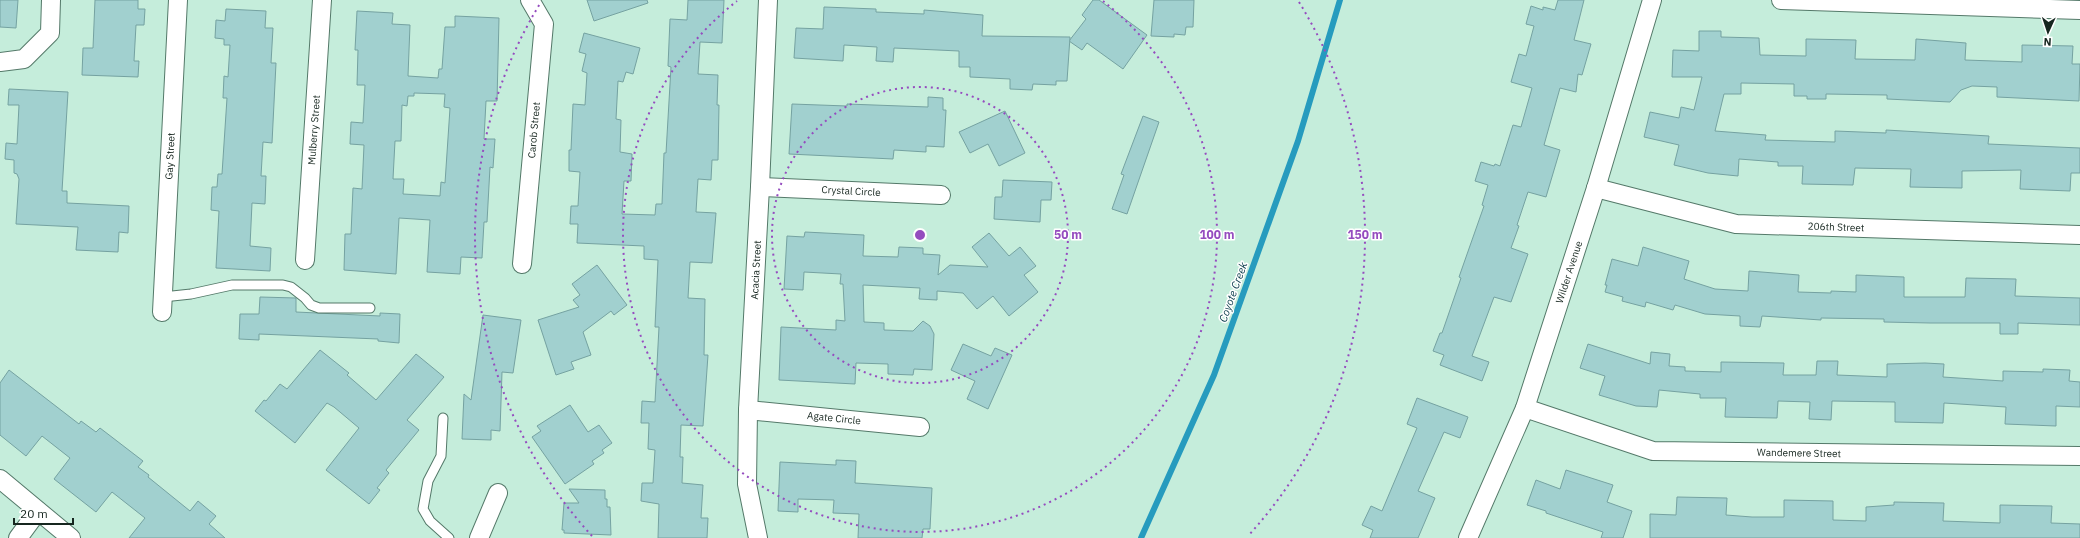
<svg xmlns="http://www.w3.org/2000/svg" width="2080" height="538" font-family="'IBM Plex Sans',sans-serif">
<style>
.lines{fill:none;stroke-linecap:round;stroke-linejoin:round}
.stream{stroke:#269bbe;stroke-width:6}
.building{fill:#a1d0cf;stroke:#75a2a1;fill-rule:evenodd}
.lane-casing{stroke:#547969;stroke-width:11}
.street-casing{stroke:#547969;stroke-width:20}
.lane{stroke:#fff;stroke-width:9}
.street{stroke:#fff;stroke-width:18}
.ring{fill:none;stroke:#954cbf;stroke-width:2;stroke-dasharray:2 4}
.labels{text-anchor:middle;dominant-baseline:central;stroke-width:3;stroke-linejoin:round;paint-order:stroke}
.street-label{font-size:10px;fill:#16261f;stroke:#fff}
.water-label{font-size:11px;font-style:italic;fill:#083a49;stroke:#fff}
.centre{fill:#954cbf;stroke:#fff;stroke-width:2}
.ring-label{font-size:12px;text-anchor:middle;font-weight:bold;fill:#954cbf;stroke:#fff;stroke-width:3;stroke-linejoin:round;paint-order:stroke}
</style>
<rect width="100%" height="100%" fill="#c5eddb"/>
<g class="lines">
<!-- stream -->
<path class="stream" d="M1141,538L1214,375L1298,141L1340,0"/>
</g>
<!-- building -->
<g class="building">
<path d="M0,0H18L16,28L0,27Z"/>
<path d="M95,0H138V9H145L144,25H136L134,61H139L138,77L82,75L83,48H93Z"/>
<path d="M587,0H647L648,3L594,21Z"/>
<path d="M688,0H724L722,43L700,42L698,74L718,75L717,105H719L718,160H712L711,180L698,179L696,212L716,213L712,263L690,262L688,298L705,299L704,355H708L703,426L681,425L680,457H683L682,483L703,485L701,518H708L707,538H658L659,504L641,501L642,483H653L655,450L648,449L649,423H641L642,401L655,402L659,327H655L658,260L644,259V246L577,243L578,224H570L571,206H578L580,172L569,171V150H571L573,104L585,105L587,73L582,71L586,54L579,52L584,33L640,48L633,74L626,72L623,82L618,81L616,119L621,120L620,152L632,154L631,181H624L622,214L655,215L656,204H662L664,153H666L671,67L668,66L670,19L687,20Z"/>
<path d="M1093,0H1099L1147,35L1123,69L1087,43L1082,50L1069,41L1086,19L1082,15Z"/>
<path d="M1154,0H1194L1193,27H1186L1185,35L1174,34V37L1151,36Z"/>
<path d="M1558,0H1584L1574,40L1591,44L1582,75L1578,74L1576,92L1560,88L1544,145L1560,150L1546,197L1528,192L1517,225L1519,226L1511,248L1528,254L1511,302L1494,297L1472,356L1489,362L1482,381L1440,365L1444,355L1433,351L1440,333H1442L1461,278L1459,277L1484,206L1482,205L1488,185L1475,181L1481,162L1494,166L1495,164L1500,166L1513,125L1521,127L1532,88L1511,82L1519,54L1526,56L1534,26L1526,24L1531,6L1543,10V7L1555,10Z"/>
<path d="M824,7L876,9V12L924,14V10L983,15L982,36L1070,37L1067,81H1056V85L1033,84L1032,90L1010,89V79L970,77V67H959V51L894,48L893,62L876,61L877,47L844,45L843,61L794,58L796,28L823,29Z"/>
<path d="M226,9L266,11L265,28H273L271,63H276L272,143L263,142L261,176H266L265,204L252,203L250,246L271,248L270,271L216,268L219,211L211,210L212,187H217L218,174H222L227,98H223L224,76L228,77L230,45H224V39L215,38L216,20L225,21Z"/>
<path d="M357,11L393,13L392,24L410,25L408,76L438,78L439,69H442L445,27H455V16L499,18L497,101H486L484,139H495L493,168L490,167L487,222H484L482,258L461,257L460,274L427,272L430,220L399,218L396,274L344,270L345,234H351L353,188L362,189L364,145L350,144L351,122L363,123L365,85H357L358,50H355ZM414,93L445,94L444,107L450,108L445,183L441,182L440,196L403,194L404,179H393L395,141H401L402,105L407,106L408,96H414Z"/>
<path d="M1699,31H1721V37L1759,38L1760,55L1806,56V39L1856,40L1855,59L1915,60L1916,39L1966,43L1965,60L2022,62V45L2073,46L2072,64H2080L2079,101L1997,97V87L1972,86L1961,90L1950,102L1887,99V95L1826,94V99H1807V96H1794V84L1741,83V94H1724L1715,131L1766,135L1765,140L1835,142V131L1886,133V130L1989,136L1988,144L2080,148V173H2071L2070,191L2020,189L2021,170L1962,171V188L1910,187L1911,169L1855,168L1853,185L1802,184L1803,166H1778V162L1739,159L1738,176L1708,173L1674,165L1679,145L1644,137L1650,112L1679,118L1681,107L1694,110L1702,77H1672L1673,50L1699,51Z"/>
<path d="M9,89L68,92L62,191H67V203L129,206L128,233L119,232L118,252L76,250L78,227L16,224L19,179L17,174L14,173V160L5,159L6,143L17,144L19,105H8Z"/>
<path d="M928,97L943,98V110H946L944,147L926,146V152L894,150L893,159L789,154L792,104L847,106V104L928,107Z"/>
<path d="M1005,111L1025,153L999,166L988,144L970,153L959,132Z"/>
<path d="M1143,116L1159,122L1127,214L1112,209L1124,175L1121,174Z"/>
<path d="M1003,180L1052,182L1051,200H1041L1040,222L994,219L995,197H1002Z"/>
<path d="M805,232L864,235L863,256L898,257L899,247L923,248V254L940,255L938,275L950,265L988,267L972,247L989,233L1009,256L1020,247L1036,266L1024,275L1038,292L1009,316L993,296L977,309L963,293L937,291V300L919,299L920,288L863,285L864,322L884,323V330L913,331L923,321L930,326L934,334L932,370L914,369L913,375L888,374V364L856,363L855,384L779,380L781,327L836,330V320L845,321L843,284H840L841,274L804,272L803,290L784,289L787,236L804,237Z"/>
<path d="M1643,247L1689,261L1684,279L1715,289L1748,291L1749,271L1799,275L1798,292L1831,293V291L1856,292V275L1904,277V297H1965L1966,278L2016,279L2015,296L2080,298V325L2018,323V334H2000V323H1930L1884,322V319L1821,318V320L1762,316L1760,327L1740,326V316L1705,314L1675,305L1673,310L1646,302L1645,307L1622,301L1623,297L1605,292L1607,285H1605L1612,259L1638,266Z"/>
<path d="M597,265L627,305L614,315L611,311L583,332L591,355L571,362L574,369L556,375L538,320L579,307L573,300L580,295L572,284Z"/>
<path d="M260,297L296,298V312L380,316V313L400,314L399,343L378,341V339L259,334V340L239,339L240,314H259Z"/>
<path d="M483,315L521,320L513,373L502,372L500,431L491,430V440L462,439L464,394L471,400Z"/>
<path d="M963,344L991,356L995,348L1012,355L988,409L967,399L975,381L951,370Z"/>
<path d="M1588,344L1650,364L1651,352L1670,354L1669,366L1685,367V371L1721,372V362L1784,363L1783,375H1816L1817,361H1838L1837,375L1887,377V364L1925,363L1944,364L1943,377L2003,381V371L2043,372V369L2070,370L2069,381L2080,382V407L2056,406V426L2005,424L2006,407L1944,403L1943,423L1895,422V402L1832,401L1831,420L1809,419L1810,402L1778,401L1777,418L1725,417L1726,398H1700V394L1659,390L1657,407L1636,406L1599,395L1605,376L1580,368Z"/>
<path d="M320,350L349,373L347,375L376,400L416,354L444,377L407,420L419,430L386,470L389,473L377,488L380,490L369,504L326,470L359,428L334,407L327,403L295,443L255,411L264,400L266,401L280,384L287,389Z"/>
<path d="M9,370L79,424L81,421L96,432L100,428L143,461L138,467L149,475L148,477L190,511L198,501L216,516L209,524L225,538H129L145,518L112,492L96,512L54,479L70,458L42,436L26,456L0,435V383Z"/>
<path d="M1417,398L1468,417L1460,438L1444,432L1418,491L1435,498L1418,538H1370L1373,530L1362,525L1371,506L1382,511L1417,428L1407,424Z"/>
<path d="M570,405L588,432L599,425L612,443L602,450L604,453L592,461L594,464L565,484L532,437L541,431L537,426Z"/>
<path d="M836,460L856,461L855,483L932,488L930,529H923L922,538H858L859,514L833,513L834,500L798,499V512L778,511L780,462L836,465Z"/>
<path d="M1566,470L1613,485L1607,502L1632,511L1623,538H1601L1603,532L1546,513V511L1527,505L1536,480L1560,489Z"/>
<path d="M569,489L605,490V499H607V507H610L611,535L564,533V530H562L564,503H579Z"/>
<path d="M1677,497L1727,498L1726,515L1752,517H1784V500L1833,501V520L1866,521V507L1894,505V502L1944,503L1943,521L2000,523V505L2052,506L2051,523L2080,524V538H1650V514L1676,515Z"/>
</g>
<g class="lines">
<defs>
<g id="lane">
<path d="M163,297L191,294L232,285H283L291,287L305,298L311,305L319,308H370"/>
<path d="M443,418L441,456L428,481L423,509L430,521L449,538"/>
</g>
<g id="street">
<path d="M1781,0L2080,10"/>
<path d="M0,62L24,59L50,33L51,0"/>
<path d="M760,187L941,195"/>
<path d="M1596,188L1736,224L2080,235"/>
<path d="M305,260L322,0"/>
<path d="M522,264L544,24L530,0"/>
<path d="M162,312L178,0"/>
<path d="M1525,408L1653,451L2080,456"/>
<path d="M748,410L920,427"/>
<path d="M0,479L71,538"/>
<path d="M18,538L38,511"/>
<path d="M479,538L498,493"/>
<path d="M758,538L747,484L748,410L760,187L768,0"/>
<path d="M1468,538L1525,408L1596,188L1652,0"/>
</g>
</defs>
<!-- lane casing -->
<use href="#lane" class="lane-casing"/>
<!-- street casing -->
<use href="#street" class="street-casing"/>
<!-- lane -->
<use href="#lane" class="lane"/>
<!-- street -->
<use href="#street" class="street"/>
</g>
<!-- distance rings -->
<g class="ring">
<circle cx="920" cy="235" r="148"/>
<path d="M1103 1A297 297 0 1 1 737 1"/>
<path d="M592 536A445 445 0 0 1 541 2M1299 2A445 445 0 0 1 1248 536"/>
</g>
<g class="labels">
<!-- street labels -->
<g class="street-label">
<text transform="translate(314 130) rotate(-86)">Mulberry Street</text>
<text transform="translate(534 130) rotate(-85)">Carob Street</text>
<text transform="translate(170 156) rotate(-87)">Gay Street</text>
<text transform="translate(851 191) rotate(3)">Crystal Circle</text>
<text transform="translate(1836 227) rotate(2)">206th Street</text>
<text transform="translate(756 270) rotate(-87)">Acacia Street</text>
<text transform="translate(1569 272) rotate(-72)">Wilder Avenue</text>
<text transform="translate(834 418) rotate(6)">Agate Circle</text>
<text transform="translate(1799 453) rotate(1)">Wandemere Street</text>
</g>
<!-- water labels -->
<g class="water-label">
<text transform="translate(1233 292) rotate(-70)">Coyote Creek</text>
</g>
</g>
<circle cx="920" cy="235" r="6" class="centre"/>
<g class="ring-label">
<text x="1068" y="239">50 m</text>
<text x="1217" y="239">100 m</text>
<text x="1365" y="239">150 m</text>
</g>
<!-- north arrow -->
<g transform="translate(2048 32) rotate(183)" stroke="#ffffff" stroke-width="3" paint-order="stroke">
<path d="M0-3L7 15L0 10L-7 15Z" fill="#16261f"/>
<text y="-6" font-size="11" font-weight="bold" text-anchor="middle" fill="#16261f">N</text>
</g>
<!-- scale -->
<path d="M14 518v6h59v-6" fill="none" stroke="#16261f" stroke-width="2"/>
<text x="20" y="518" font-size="12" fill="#16261f" stroke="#ffffff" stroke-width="3" paint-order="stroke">20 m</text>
</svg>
